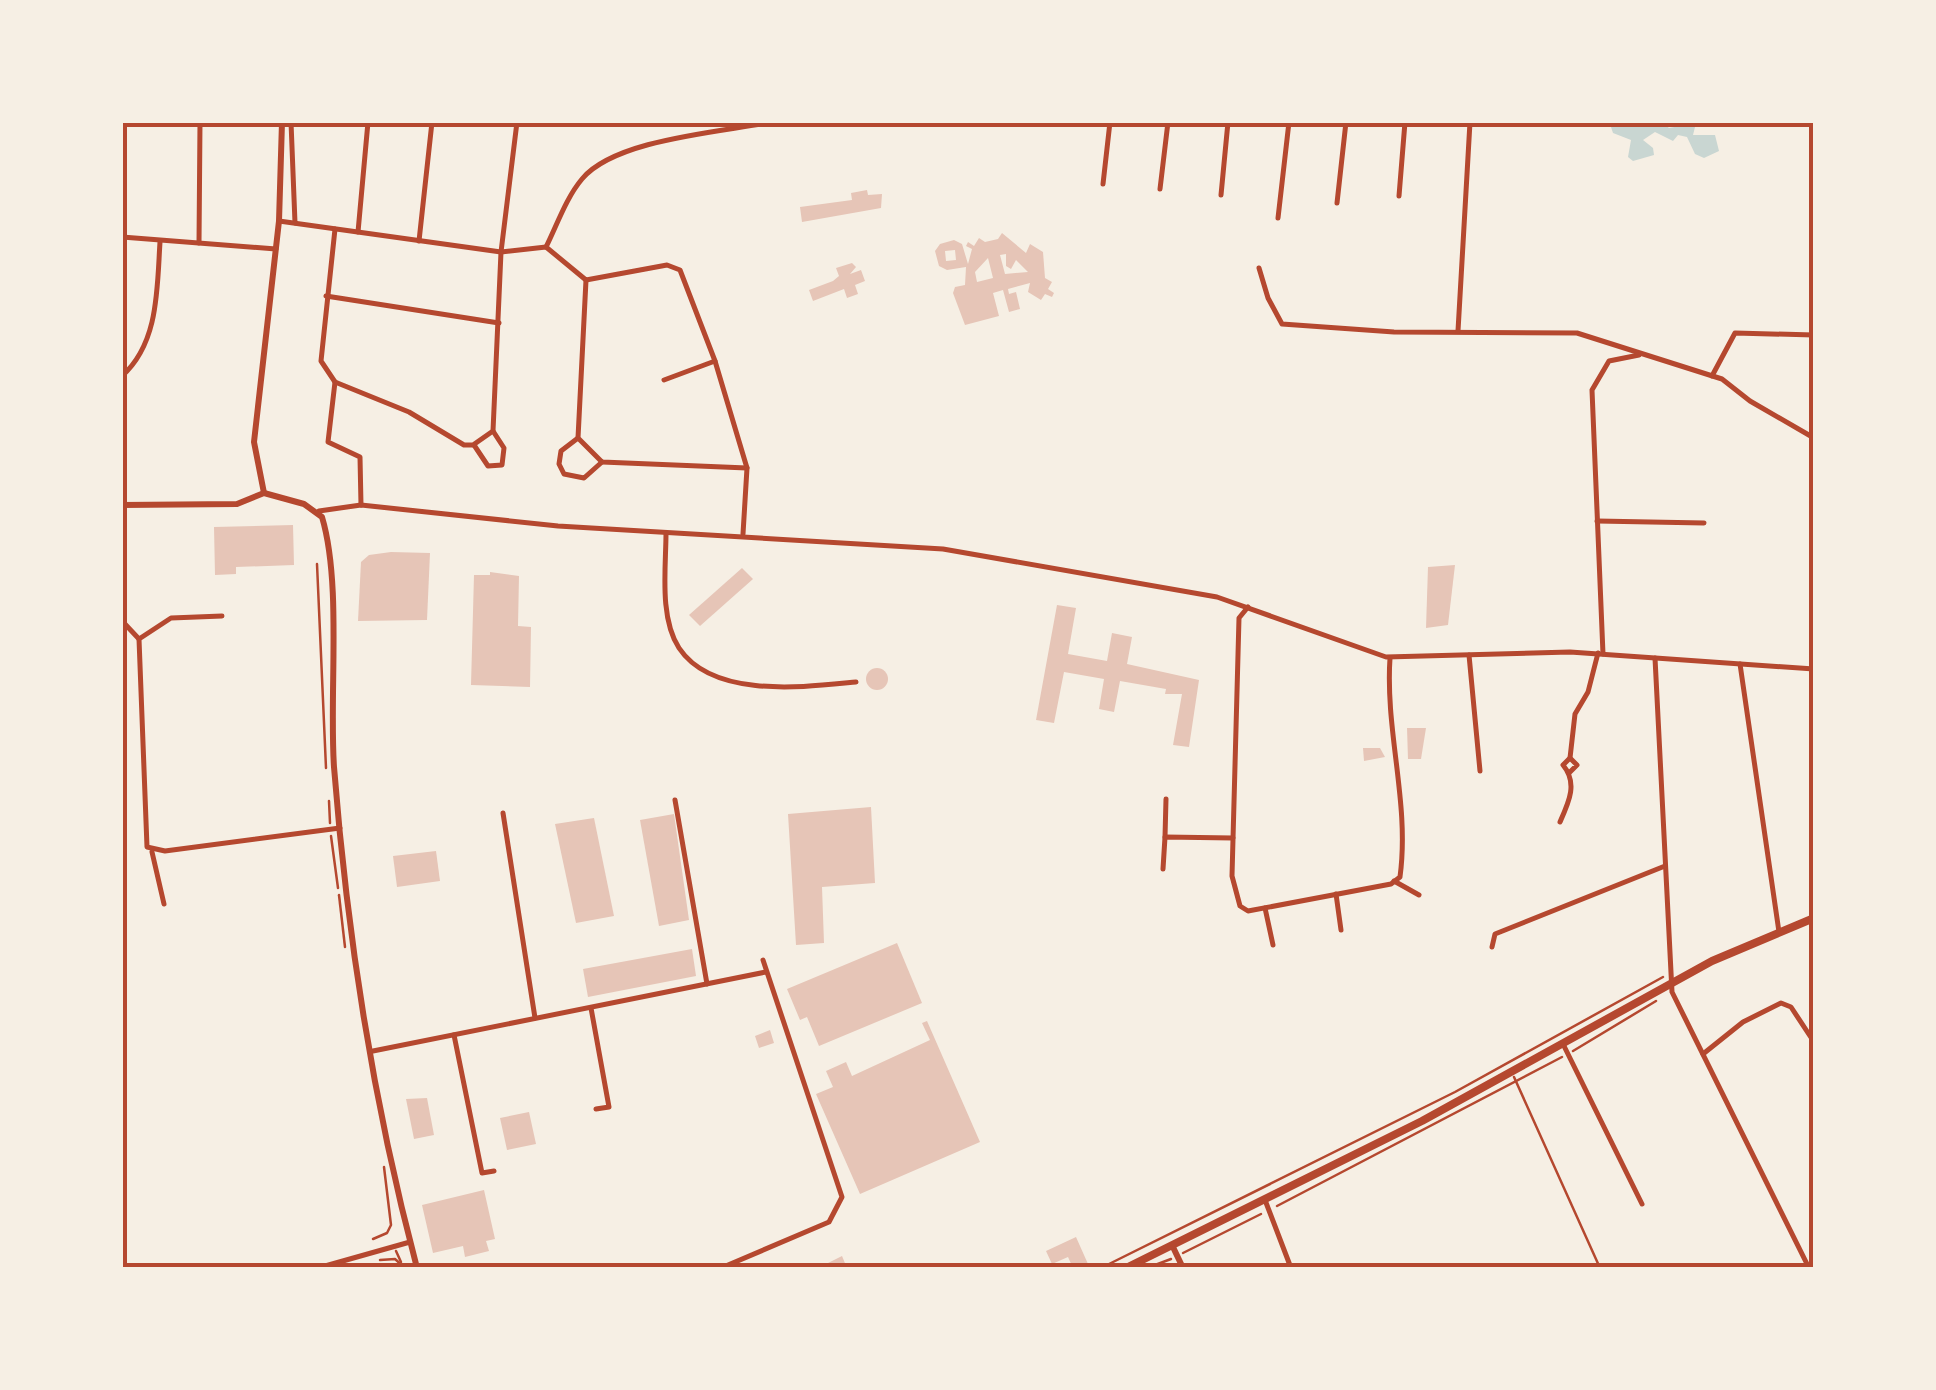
<svg xmlns="http://www.w3.org/2000/svg" width="1936" height="1390" font-family="'Libre Baskerville',serif">
<style>
.water{fill:#c9d6d2}
.building{fill:#e6c5b7;fill-rule:evenodd}
.lines{fill:none;stroke-linecap:round;stroke-linejoin:round}
.path{stroke:#b5482f;stroke-width:2.5}
.minor{stroke:#b5482f;stroke-width:5}
.tertiary{stroke:#b5482f;stroke-width:5}
.secondary{stroke:#b5482f;stroke-width:6}
.primary{stroke:#b5482f;stroke-width:8}
.neatline{fill:none;stroke:#b5482f;stroke-width:4}
</style>
<rect width="100%" height="100%" fill="#f6efe4"/>
<!-- water -->
<path class="water" d="M1663,123L1669,128L1696,123L1693,135H1715L1719,151L1704,158L1695,154L1687,137L1678,135L1673,141L1655,132L1643,140L1653,148L1654,155L1633,161L1628,157L1631,140L1613,133L1610,124Z"/>
<!-- building -->
<g class="building">
<path d="M867,190L868,195L882,194L881,208L802,222L800,207L852,200L851,193Z"/>
<path d="M1002,233L1026,253L1030,244L1043,252L1045,278L1052,282L1048,289L1054,293L1052,297L1045,294L1041,300L1028,292L1030,283L1008,289L1009,294L1016,292L1020,309L1009,312L1003,290L993,293L999,316L965,325L953,293L955,287L965,285L966,267L947,270L939,266L935,251L940,244L954,240L962,244L968,264L972,249L966,246L968,242L974,246L979,238L985,242L998,239ZM955,250L956,260L946,261L945,251ZM1006,254V266L1011,269L1016,260L1028,272L1005,274L1000,255ZM988,258L993,278L977,282L975,272Z"/>
<path d="M852,263L856,267L850,274L861,270L865,281L855,285L858,294L847,298L844,289L813,301L809,290L833,281L839,276L836,268Z"/>
<path d="M293,525L294,565L236,567V574L215,575L214,527Z"/>
<path d="M391,552L430,553L427,620L358,621L361,562L369,555Z"/>
<path d="M1455,565L1448,625L1426,628L1428,567Z"/>
<path d="M742,568L753,579L700,626L689,615Z"/>
<path d="M490,572L519,576L518,626L531,627L530,687L471,685L474,575H490Z"/>
<path d="M1057,605L1076,608L1068,654L1107,661L1112,633L1132,637L1127,664L1199,680L1189,747L1173,745L1182,694H1165L1166,689L1120,681L1114,712L1099,709L1104,679L1064,672L1054,723L1036,720Z"/>
<circle cx="877" cy="679" r="11"/>
<path d="M1407,728H1426L1421,759H1408Z"/>
<path d="M1363,748H1380L1385,757L1364,761Z"/>
<path d="M871,807L875,883L822,887L824,943L796,945L788,814Z"/>
<path d="M674,814L689,920L659,926L640,820Z"/>
<path d="M594,818L614,916L576,923L555,824Z"/>
<path d="M436,851L440,881L397,887L393,856Z"/>
<path d="M897,943L922,1003L819,1046L807,1017L800,1020L787,989Z"/>
<path d="M692,949L696,976L588,997L583,969Z"/>
<path d="M927,1021L980,1142L860,1194L816,1094L833,1087L826,1071L846,1062L852,1076L930,1040L922,1023Z"/>
<path d="M770,1030L774,1043L759,1048L755,1036Z"/>
<path d="M427,1098L434,1135L414,1139L406,1099Z"/>
<path d="M529,1112L536,1144L507,1150L500,1118Z"/>
<path d="M484,1190L495,1239L486,1241L489,1251L465,1257L463,1246L433,1253L422,1205Z"/>
<path d="M1076,1237L1088,1264L1073,1268L1068,1257L1052,1264L1046,1251Z"/>
<path d="M842,1256L847,1268H818Z"/>
</g>
<g class="lines">
<!-- path -->
<g class="path">
<path d="M317,564L326,768"/>
<path d="M329,801L330,823"/>
<path d="M331,836L338,888"/>
<path d="M339,895L345,947"/>
<path d="M1573,1051L1656,1001"/>
<path d="M1514,1077L1600,1268"/>
<path d="M1277,1206L1562,1057"/>
<path d="M373,1239L387,1233L391,1225L384,1167"/>
<path d="M396,1251L401,1262"/>
<path d="M1183,1253L1261,1214"/>
<path d="M380,1260L395,1259L405,1268"/>
<path d="M1101,1268L1455,1092L1663,977"/>
<path d="M1147,1268L1171,1259"/>
</g>
<!-- minor -->
<g class="minor">
<path d="M125,122V123"/>
<path d="M291,122L295,223"/>
<path d="M1103,184L1110,122"/>
<path d="M1160,189L1168,122"/>
<path d="M1221,195L1228,122"/>
<path d="M1399,196L1405,122"/>
<path d="M1337,203L1346,122"/>
<path d="M1278,218L1289,122"/>
<path d="M279,221L501,252L546,247L586,280L667,265L680,270L715,361L747,468L743,534"/>
<path d="M335,229L321,361L335,382L409,412L464,445H473L493,431L501,252L517,122"/>
<path d="M358,232L368,122"/>
<path d="M122,237L276,249"/>
<path d="M419,241L432,122"/>
<path d="M199,243L200,122"/>
<path d="M546,247C557,225 566,198 582,179C615,139 722,132 772,122"/>
<path d="M1259,268L1268,298L1282,324L1394,332L1577,333L1722,379L1750,401L1814,438"/>
<path d="M586,280L578,438L602,462L747,468"/>
<path d="M326,296L499,323"/>
<path d="M1458,331L1470,122"/>
<path d="M122,376C159,343 157,288 160,242"/>
<path d="M1712,376L1735,333L1814,335"/>
<path d="M664,380L715,361"/>
<path d="M335,382L328,442L360,457L361,505"/>
<path d="M578,438L561,451L559,464L564,474L584,478L602,462"/>
<path d="M474,445L488,466L502,465L504,448L493,431"/>
<path d="M1597,521L1704,523"/>
<path d="M666,533C666,567 659,617 679,648C713,699 804,687 856,682"/>
<path d="M1248,607L1239,618L1232,876L1240,906L1248,911L1391,884L1400,877C1410,803 1385,732 1390,658"/>
<path d="M222,616L171,618L139,639L147,847L165,851L340,828"/>
<path d="M124,623L139,639"/>
<path d="M1603,654L1592,390L1609,361L1639,355"/>
<path d="M1469,655L1480,771"/>
<path d="M1655,658L1672,992L1809,1268"/>
<path d="M1740,664L1779,932"/>
<path d="M1570,772L1577,765L1570,758L1575,714L1588,692L1598,653"/>
<path d="M675,800L707,984"/>
<path d="M503,813L535,1018"/>
<path d="M1560,822C1569,802 1578,783 1563,765L1570,758"/>
<path d="M1165,837L1166,799"/>
<path d="M152,852L164,904"/>
<path d="M1163,869L1165,837L1233,838"/>
<path d="M1394,881L1419,895"/>
<path d="M1336,894L1341,930"/>
<path d="M1265,908L1273,945"/>
<path d="M1492,947L1495,934L1665,866"/>
<path d="M591,1008L609,1107L596,1109"/>
<path d="M454,1035L482,1173L494,1171"/>
<path d="M1564,1046L1642,1204"/>
<path d="M373,1051L766,972"/>
<path d="M1703,1054L1743,1022L1781,1003L1791,1007L1814,1042"/>
<path d="M1265,1200L1291,1268"/>
<path d="M318,1268L410,1242"/>
<path d="M721,1268L829,1222L842,1197L763,960"/>
</g>
<!-- tertiary -->
<path class="tertiary" d="M319,511L361,505L558,526L943,549L1217,597L1386,657L1570,652L1814,669"/>
<!-- secondary -->
<g class="secondary">
<path d="M264,493L254,442L279,221L282,122"/>
<path d="M122,505L237,504L264,493L304,504L322,517C342,584 329,693 334,767C347,934 374,1106 417,1268"/>
<path d="M1172,1245L1183,1268"/>
</g>
<!-- primary -->
<path class="primary" d="M1126,1268L1422,1121L1712,961L1814,918"/>
</g>
<!-- border -->
<rect width="1936" height="1390" fill="none" stroke="#f6efe4" stroke-width="250"/>
<rect x="125" y="125" width="1686" height="1140" class="neatline"/>
</svg>
